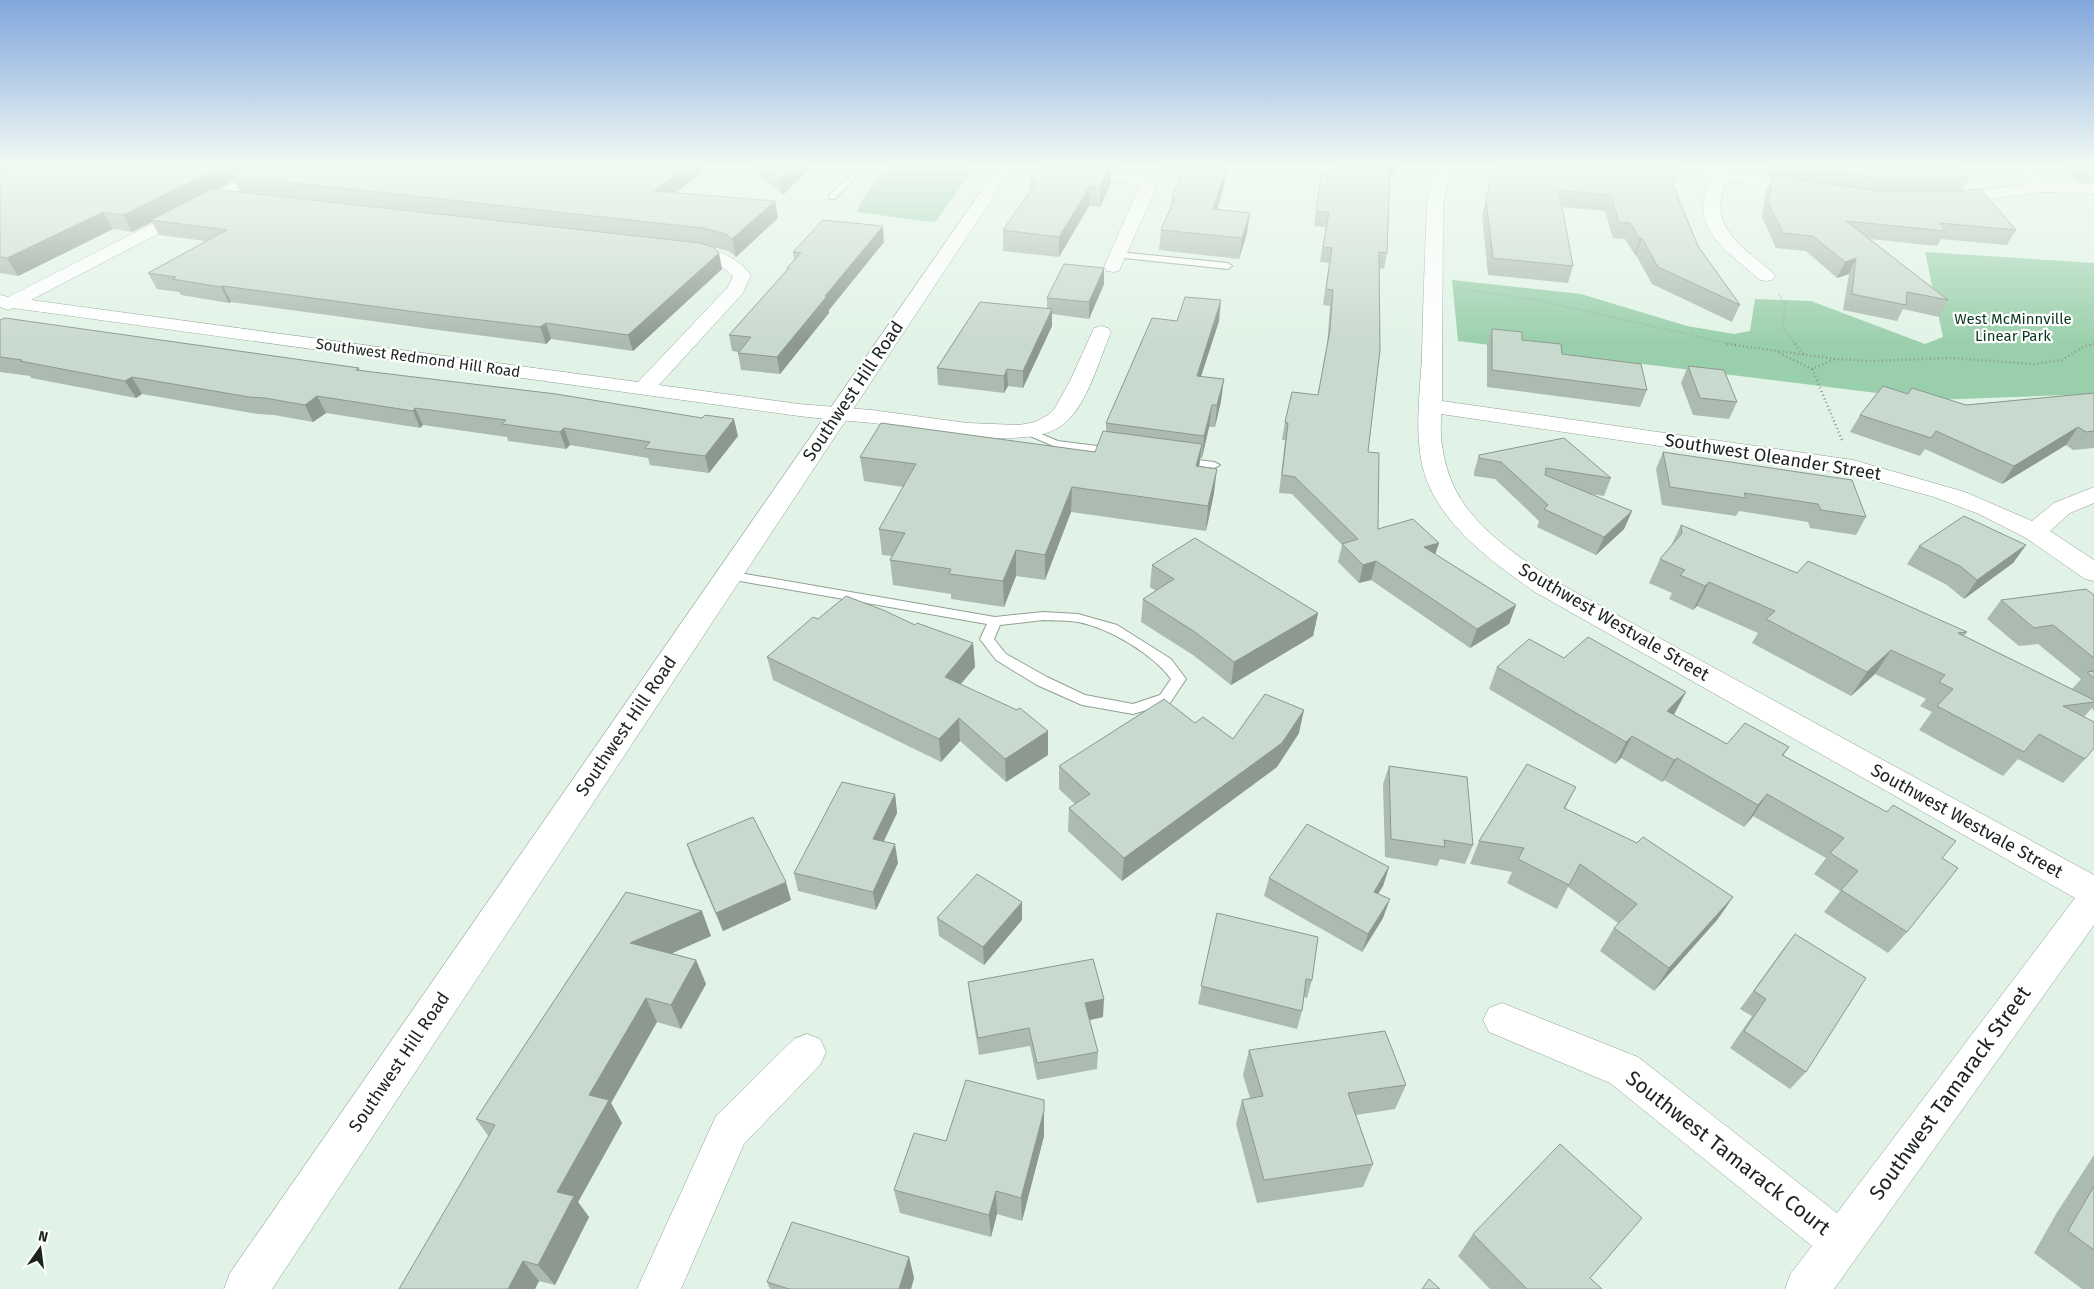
<svg xmlns="http://www.w3.org/2000/svg" width="2094" height="1289" font-family="'Fira Sans',sans-serif">
<style>
.green{fill:#9acfab}
.lines{fill:none;stroke-linecap:round;stroke-linejoin:round}
.service-casing{stroke:#90a094;stroke-width:2}
.minor-casing{stroke:#90a094;stroke-width:1}
.tertiary-casing{stroke:#90a094;stroke-width:1}
.path-far1{stroke:#8a978e;stroke-width:2;stroke-dasharray:0.5 2.5;stroke-linecap:butt}
.path{stroke:#8a978e;stroke-width:2.5;stroke-dasharray:1 3;stroke-linecap:butt}
.service{fill:#fff;fill-rule:evenodd}
.minor{fill:#fff;fill-rule:evenodd}
.tertiary{fill:#fff;fill-rule:evenodd}
.wall{fill:#acbbb0;fill-rule:evenodd}
.shaded-wall{fill:#8c9890}
.building{fill:#c8d9cd;stroke:#8c9890}
.labels{text-anchor:middle;dominant-baseline:central;stroke-width:4.5;stroke-linejoin:round;paint-order:stroke}
.far-park-label{font-size:15px;fill:#09391f;stroke:#fff}
.far-street-label{font-size:15px;fill:#1d241f;stroke:#fff}
.street-label{font-size:18px;fill:#1d241f;stroke:#fff}
.near-street-label{font-size:21px;fill:#1d241f;stroke:#fff}
</style>
<rect width="100%" height="100%" fill="#e1f3e6"/>
<!-- green -->
<g class="green">
<path d="M888,164H977L936,221L930,222L857,212L860,204Z"/>
<path d="M1925,252L2094,263V394L1933,400L1458,341L1452,280L1581,294L1687,326L1734,334L1750,331L1755,299L1811,301L1925,344L1943,337Z"/>
</g>
<g class="lines">
<defs>
<g id="service">
<path d="M860,164H868L835,199H829V195Z"/>
<path d="M1118,252L1228,263L1232,266L1228,269L1115,257V253Z"/>
<path d="M1027,428L1058,441L1113,448L1119,451L1113,454L1056,447L1023,433L1021,431Z"/>
<path d="M1182,458L1214,462L1220,465L1214,468L1178,463L1176,461Z"/>
<path d="M728,571L995,617L1043,612L1078,614L1117,625L1171,659L1186,679L1170,703L1133,714L1082,705L1037,685L996,660L980,639L987,624L723,578L722,575ZM1043,620C1054,621 1067,620 1078,622C1109,628 1153,654 1171,679L1160,695L1133,704L1085,695L1047,677L1006,654L994,639L1000,625Z"/>
</g>
<g id="minor">
<path d="M270,164H289L286,167L31,300L638,382L728,287L733,276C716,259 698,258 677,253L674,249L677,245C700,240 738,256 751,275L743,293L659,385L799,404L872,410L967,423L1019,425L1035,422L1048,415L1055,408L1071,379L1094,328L1101,326L1108,328L1111,332C1099,360 1088,403 1065,423C1031,453 932,430 890,425C860,421 829,420 799,416L13,308L8,310L0,307V295L8,297Z"/>
<path d="M999,164H1029L1130,173C1140,176 1149,178 1155,186L1154,192L1119,271L1113,272L1107,271L1104,267L1139,187L1129,183L1005,171L1000,169L997,166Z"/>
<path d="M1441,164H1456L1448,181L1443,204L1442,401L1853,460L1965,492L2032,521L2054,503L2094,487V503L2070,513L2050,531L2094,560V581L2085,579L2026,538L1979,514L1934,497L1851,474L1441,414C1441,424 1440,435 1442,445C1451,514 1500,543 1553,580L2094,875V925L1834,1289H1785L1791,1273L1812,1246L1610,1083L1489,1032L1483,1020L1489,1008L1502,1003L1638,1057L1837,1213L2075,898L1535,592C1495,564 1453,534 1431,490C1411,450 1420,398 1422,355C1423,305 1425,254 1427,204L1432,181Z"/>
<path d="M1656,164H1687L1719,169L1722,164H1736L1733,172L1811,187L1813,190L1811,193L1805,195L1728,180C1704,225 1742,246 1772,272L1775,276L1772,280L1766,281L1760,280C1739,261 1703,238 1703,207C1703,197 1709,187 1714,178L1664,169L1659,167Z"/>
<path d="M2012,164H2027L2046,182L2094,184V194L2042,192L1947,204L1941,202L1939,199L1941,196L1947,194L2030,184Z"/>
<path d="M807,1034L820,1039L826,1052L820,1065L744,1144L681,1289H637L716,1116L794,1039Z"/>
</g>
<path id="tertiary" d="M1000,164H1015L272,1289H224L230,1273Z"/>
</defs>
<!-- service casing -->
<use href="#service" class="service-casing"/>
<!-- minor casing -->
<use href="#minor" class="minor-casing"/>
<!-- tertiary casing -->
<use href="#tertiary" class="tertiary-casing"/>
<!-- path-far1 -->
<g class="path-far1">
<path d="M703,169L753,180L770,181"/>
<path d="M800,174L826,173"/>
<path d="M794,181V183L806,189L815,190"/>
<path d="M1461,289L1537,300L1735,345"/>
<path d="M1779,295L1785,303L1783,327L1796,345"/>
<path d="M2091,345L2094,344"/>
</g>
<!-- path -->
<g class="path">
<path d="M1727,344L1836,359L1872,361L1951,358L2034,364L2062,360L2083,347L2094,344"/>
<path d="M1795,344L1804,355"/>
<path d="M1779,353L1812,369L1835,359"/>
<path d="M1812,369L1842,440"/>
</g>
<!-- service -->
<use href="#service" class="service"/>
<!-- minor -->
<use href="#minor" class="minor"/>
<!-- tertiary -->
<use href="#tertiary" class="tertiary"/>
</g>
<!-- wall -->
<g class="wall">
<path d="M0,164L676,193L775,201L778,218L736,257L729,251L712,247L722,269L633,351L551,339L546,344L438,330L231,302L229,303L181,295L179,292L157,289L148,273L206,241L159,235L152,222L132,232L113,229L18,276L0,273ZM234,180L240,192L216,190Z"/>
<path d="M744,164H814L783,195Z"/>
<path d="M1040,164H1225L1224,167V186L1217,210L1247,233L1239,259L1159,250L1161,230L1171,207L1172,198L1183,169L1120,164L1117,170L1111,169V183L1100,207L1089,206L1059,257L1003,251V230L1030,193V181Z"/>
<path d="M1494,164L1674,187L1698,246L1740,305L1732,322L1652,284L1636,255H1635L1625,239L1613,238L1605,211L1562,207L1573,266L1568,283L1488,275L1482,215Z"/>
<path d="M1771,164H1959L1970,177L1962,191L2016,230L2007,245L1941,239L1937,246L1870,239L1948,300L1939,317L1903,309L1897,321L1843,310L1849,274L1837,278L1806,251L1776,248L1762,217L1766,191L1772,178H1769Z"/>
<path d="M2059,164H2094V183L2077,181Z"/>
<path d="M1321,175L1390,179L1387,253L1384,269L1380,268L1368,452L1378,529L1439,543L1435,554L1516,605L1509,624L1470,648L1371,580L1359,583L1338,562L1342,545L1292,494L1279,493L1285,440H1282L1285,422L1318,395L1327,346L1330,306L1323,305L1329,263L1320,262L1326,227L1314,226Z"/>
<path d="M884,242L829,310V313L780,374L741,370L738,353V352L732,351L729,335L787,270V268L794,261L793,252Z"/>
<path d="M1104,268V284L1089,319L1052,314V326L1023,388L1008,386L1004,393L938,385L937,368L1047,309V298Z"/>
<path d="M0,320L359,368L360,371L738,436L709,473L650,465L648,458L570,445L566,449L508,441L507,437L423,425L420,428L326,413L313,422L274,415L258,414L142,394L136,398L31,378L30,376L0,372Z"/>
<path d="M1177,321H1219L1201,376L1221,401L1215,427H1209L1202,458H1200L1199,466L1214,493L1206,531L1071,512L1045,580L1016,576L1004,607L951,599V594L893,585L890,560L892,556L882,555L879,529L903,487L864,481L860,457L1095,452L1106,431V423Z"/>
<path d="M1492,329L1562,354L1647,390L1640,407L1487,387V345Z"/>
<path d="M1688,366L1737,402L1729,419L1693,415L1681,383Z"/>
<path d="M2094,393V448L2073,450L2066,445L2002,484L1925,449L1920,456L1850,432L1860,415L1908,394L1966,405Z"/>
<path d="M1663,452L1866,517L1856,535L1810,528L1808,522L1739,511L1736,516L1662,505L1656,469Z"/>
<path d="M1479,455L1611,478L1604,496L1591,494L1632,511L1624,529L1596,555L1537,527L1539,521L1495,479L1474,476V472Z"/>
<path d="M1681,525L1797,573L1967,632L1964,636L2072,689L2081,679L2038,644L2019,646L1987,619L2001,600L2094,595V711L2092,708L2084,717L2085,759L2063,783L2018,759L2003,776L1919,730L1932,712L1920,706L1926,699L1875,674L1851,696L1752,643L1758,633L1697,606L1693,610L1669,599L1672,593L1649,583L1660,559L1671,546Z"/>
<path d="M2026,545L2013,563L1964,599L1947,585L1907,564L1919,546Z"/>
<path d="M1152,565L1318,613L1313,636L1231,685L1193,655L1141,622L1143,599L1156,591L1150,587Z"/>
<path d="M818,619L915,625L973,643L975,667L961,684L1048,731V755L1006,782L960,741L941,762L773,680L767,657Z"/>
<path d="M1564,658L1686,692L1674,715L1727,744L1789,747L1783,756L1942,858L1907,932L1888,953L1824,912L1840,891L1814,874L1826,858L1753,816L1744,827L1664,780L1662,782L1621,758L1615,764L1489,689L1497,667Z"/>
<path d="M1195,723L1233,739L1299,733L1277,767L1122,881L1068,831L1069,808L1075,804L1059,789V766Z"/>
<path d="M1389,766L1473,845L1465,864L1440,859L1437,866L1385,857L1383,784Z"/>
<path d="M1576,787L1565,809L1733,897L1717,920L1654,991L1600,951L1614,928L1618,923L1568,887L1557,909L1507,883L1512,872L1470,864L1479,841Z"/>
<path d="M895,794L897,813L884,841L898,863L876,910L798,891L794,873Z"/>
<path d="M687,844L791,900L723,931L693,862Z"/>
<path d="M1389,867L1383,886L1378,894L1383,918L1362,952L1264,896L1269,878Z"/>
<path d="M626,892L711,936L672,953L696,960L706,984L681,1029L657,1022L611,1103L622,1123L578,1202L589,1217L555,1285L539,1281L535,1289H399L489,1137L476,1119Z"/>
<path d="M1217,913L1312,980L1307,998L1304,997L1302,1011L1297,1029L1198,1004Z"/>
<path d="M937,918L1022,920L984,965L939,936Z"/>
<path d="M1795,934L1806,1072L1790,1089L1730,1048L1752,1016L1740,1009L1781,952Z"/>
<path d="M968,982L1103,1017L1090,1020L1098,1052L1097,1069L1037,1080L1030,1046L979,1055L970,1000Z"/>
<path d="M1249,1050L1406,1085L1395,1109L1356,1115L1373,1164L1363,1187L1257,1203L1236,1124L1242,1100L1250,1098L1243,1075Z"/>
<path d="M1044,1100V1136L1022,1221L997,1214L991,1237L900,1213L894,1190L946,1141Z"/>
<path d="M2094,1155V1289H2082L2034,1253L2056,1214Z"/>
<path d="M1473,1234L1590,1278L1602,1289H1490L1458,1256Z"/>
<path d="M909,1257L914,1278L911,1289H770L767,1282Z"/>
</g>
<!-- shaded-wall -->
<g class="shaded-wall">
<path d="M0,164H42L0,180Z"/>
<path d="M227,164H267L232,176L234,180L154,221L151,220L152,222L132,232L123,215Z"/>
<path d="M689,164H712L657,208L654,191Z"/>
<path d="M795,164H814L783,195L780,178Z"/>
<path d="M1111,164V183L1100,207V187Z"/>
<path d="M1117,164H1120L1117,170Z"/>
<path d="M1220,164H1225L1217,186L1219,167Z"/>
<path d="M1393,164H1400L1388,182L1390,168Z"/>
<path d="M1226,168L1224,186L1211,229L1213,209Z"/>
<path d="M1090,186L1089,206L1059,257V237Z"/>
<path d="M775,201L778,218L736,257L732,239Z"/>
<path d="M103,212L113,229L18,276L7,258Z"/>
<path d="M1250,213L1247,233L1239,259L1242,238Z"/>
<path d="M883,226L884,242L829,310V313L780,374L777,357L825,296Z"/>
<path d="M1642,238L1636,255H1635L1640,239Z"/>
<path d="M719,253L722,269L633,351L628,335Z"/>
<path d="M1856,258L1849,274L1837,278L1845,262Z"/>
<path d="M1104,268V284L1089,319V302Z"/>
<path d="M223,286L231,302L229,303L221,287Z"/>
<path d="M1221,300L1219,321L1194,398L1197,376Z"/>
<path d="M1052,309V326L1023,388V371Z"/>
<path d="M546,323L551,339L546,344L540,327Z"/>
<path d="M1007,369L1008,386L1004,393V376Z"/>
<path d="M132,377L142,394L136,398L125,381Z"/>
<path d="M1224,379L1221,401L1215,427L1217,405Z"/>
<path d="M317,396L326,413L313,422L305,405Z"/>
<path d="M1212,405L1209,427L1202,458L1204,436Z"/>
<path d="M415,408L423,425L420,428L413,411Z"/>
<path d="M734,419L738,436L709,473L705,456Z"/>
<path d="M2078,427L2066,445L2002,484L2014,466Z"/>
<path d="M564,428L570,445L566,449L560,432Z"/>
<path d="M1202,444L1199,468L1196,466Z"/>
<path d="M1217,469L1214,493L1206,531L1208,506Z"/>
<path d="M1072,487L1071,512L1045,580V555Z"/>
<path d="M1632,511L1624,529L1596,555L1604,537Z"/>
<path d="M1439,543L1433,561L1424,547Z"/>
<path d="M2026,545L2013,563L1964,599L1977,580Z"/>
<path d="M1016,550V576L1004,607L1003,581Z"/>
<path d="M1376,561L1371,580L1359,583L1363,565Z"/>
<path d="M1709,582L1697,606L1693,610L1705,586Z"/>
<path d="M1516,605L1509,624L1470,648L1477,629Z"/>
<path d="M1318,613L1313,636L1231,685L1234,662Z"/>
<path d="M973,643L975,667L947,700L945,677Z"/>
<path d="M1891,650L1875,674L1851,696L1867,672Z"/>
<path d="M1686,692L1674,714L1656,733L1667,711Z"/>
<path d="M1304,710L1299,733L1277,767L1122,881L1124,858Z"/>
<path d="M959,718L960,741L941,762L939,739Z"/>
<path d="M1048,731V755L1006,782L1005,759Z"/>
<path d="M1632,736L1621,758L1615,764L1626,742Z"/>
<path d="M1677,758L1664,780L1662,782L1674,760Z"/>
<path d="M895,794L897,813L876,857L873,839Z"/>
<path d="M1767,794L1753,816L1744,827L1758,805Z"/>
<path d="M895,844L898,863L876,910L873,892Z"/>
<path d="M1389,867L1383,886L1368,910L1374,892Z"/>
<path d="M786,882L791,900L723,931L716,913Z"/>
<path d="M1733,897L1717,920L1654,991L1669,968Z"/>
<path d="M1390,899L1383,918L1362,952L1368,934Z"/>
<path d="M1022,902V920L984,965L983,947Z"/>
<path d="M702,911L711,936L641,967L630,943Z"/>
<path d="M696,960L706,984L681,1029L671,1005Z"/>
<path d="M646,998L657,1022L611,1103L622,1123L578,1202L589,1217L555,1285L538,1265L557,1192L589,1095Z"/>
<path d="M1104,999L1103,1017L1085,1021V1003Z"/>
<path d="M1044,1111V1136L1022,1221L1021,1198Z"/>
<path d="M996,1191L997,1214L991,1237L989,1215Z"/>
<path d="M909,1257L914,1278L911,1289H899Z"/>
<path d="M523,1261L539,1281L535,1289H508Z"/>
</g>
<!-- building -->
<g class="building">
<path d="M27,164H227L123,215L103,212L7,258L0,257V174Z"/>
<path d="M258,164H689L654,191L775,201L732,239L726,234L702,228L232,176Z"/>
<path d="M761,164H795L780,178Z"/>
<path d="M1040,164H1111L1100,187L1090,186L1059,237L1003,230L1037,182L1030,181Z"/>
<path d="M1185,164H1220L1219,167L1226,168L1213,209L1250,213L1242,238L1161,230L1175,198H1172Z"/>
<path d="M1336,164H1393L1390,168L1387,253L1379,252L1380,350L1368,452L1379,453L1378,529L1413,519L1439,543L1424,547L1516,605L1477,629L1376,561L1363,565L1342,544L1358,539L1295,477L1282,475L1288,423L1285,422L1292,392L1318,395L1330,330L1333,290L1326,289L1332,248L1323,247L1329,212L1316,211L1321,175L1333,176Z"/>
<path d="M1494,164H1682L1673,186L1698,246L1740,305L1658,267L1642,238L1640,239L1630,223L1619,222L1611,195L1559,190L1573,266L1493,258L1486,199Z"/>
<path d="M1776,164H1959L1970,177L1884,179Z"/>
<path d="M2082,164H2094V168L2086,167Z"/>
<path d="M1773,176L1884,192L1963,191L1980,189L2016,230L1940,223L1945,231L1846,221L1948,300L1907,292L1906,305L1852,294L1856,258L1845,262L1813,236L1783,233L1768,202Z"/>
<path d="M212,189L700,243L713,247L719,253L628,335L546,323L540,327L431,314L223,286L221,287L172,279L176,277L148,273L227,230L151,220Z"/>
<path d="M823,220L883,226L825,296H827L777,357L738,353L751,337L729,335L789,268H787L801,253L793,252Z"/>
<path d="M1064,264L1104,268L1089,302L1047,298Z"/>
<path d="M1185,297L1221,300L1197,376L1224,379L1217,405H1212L1204,436L1106,423L1152,318L1177,321Z"/>
<path d="M980,302L1052,309L1023,371L1007,369L1004,376L937,368Z"/>
<path d="M5,318L359,368L356,370L556,394L702,418L705,415L734,419L705,456L645,448L650,442L564,428L560,432L502,424L506,420L415,408L413,411L317,396L305,405L265,398L249,397L132,377L125,381L20,361L22,360L0,357V320Z"/>
<path d="M1492,329L1522,332V340L1561,344L1562,354L1641,364L1647,390L1492,370Z"/>
<path d="M1688,366L1724,370L1737,402L1700,398Z"/>
<path d="M1883,386L1908,394L1912,388L1966,405L2094,393V431L2086,432L2078,427L2014,466L1936,431L1931,438L1860,415Z"/>
<path d="M881,423L1095,452L1103,431L1202,444L1196,466L1217,469L1208,506L1072,487L1045,555L1016,550L1003,581L949,574L951,569L890,560L905,533L879,529L916,464L860,457Z"/>
<path d="M1564,438L1611,478L1546,468L1545,475L1632,511L1604,537L1544,509L1548,505L1501,462L1479,458V455Z"/>
<path d="M1663,452L1852,480L1866,517L1821,510L1818,504L1744,493L1746,498L1670,487Z"/>
<path d="M1964,516L2026,545L1977,580L1960,566L1919,546Z"/>
<path d="M1681,525L1797,573L1808,561L1967,632L1958,633L2094,700V702L2063,706L2094,722V748L2085,759L2039,734L2024,752L1937,706L1953,689L1939,682L1945,675L1891,650L1867,672L1766,619L1775,611L1709,582L1705,586L1680,575L1685,570L1660,559L1682,533Z"/>
<path d="M1195,538L1318,613L1234,662L1195,632L1143,599L1174,579L1152,565Z"/>
<path d="M2086,589L2094,595V658L2053,625L2034,628L2001,600Z"/>
<path d="M846,596L883,610L915,625L917,623L973,643L945,677L1017,710L1020,708L1048,731L1005,759L959,718L939,739L767,657L813,617L818,619Z"/>
<path d="M1588,637L1686,692L1667,711L1727,744L1745,723L1789,747L1782,755L1887,812L1893,805L1956,841L1942,858L1958,868L1907,932L1841,890L1858,871L1830,853L1844,838L1767,794L1758,805L1677,758L1674,760L1632,736L1626,742L1497,667L1529,639L1564,658Z"/>
<path d="M2094,671V678L2087,672Z"/>
<path d="M1265,694L1304,710L1282,743L1124,858L1069,808L1090,794L1059,766L1164,699L1195,723L1203,717L1233,739Z"/>
<path d="M1527,764L1576,787L1564,808L1637,843L1643,837L1733,897L1669,968L1614,928L1637,904L1580,864L1569,885L1518,859L1524,848L1479,841Z"/>
<path d="M1389,766L1467,777L1473,845L1444,840L1445,847L1391,839Z"/>
<path d="M842,782L895,794L873,839L895,844L873,892L794,873Z"/>
<path d="M753,817L786,882L716,913L687,844Z"/>
<path d="M1307,824L1389,867L1374,892L1390,899L1368,934L1269,878Z"/>
<path d="M977,874L1022,902L983,947L937,918Z"/>
<path d="M626,892L702,911L630,943L696,960L671,1005L646,998L589,1095L609,1100L557,1192L574,1196L538,1265L523,1261L508,1289H399L495,1125L476,1119Z"/>
<path d="M1217,913L1318,937L1312,980L1306,979L1302,1011L1201,986Z"/>
<path d="M1795,934L1866,978L1806,1072L1744,1031L1766,999L1754,991Z"/>
<path d="M1093,959L1104,999L1085,1003L1098,1052L1037,1063L1029,1028L978,1038L968,982Z"/>
<path d="M1385,1031L1406,1085L1348,1093L1373,1164L1264,1180L1242,1100L1263,1096L1249,1050Z"/>
<path d="M966,1080L1044,1100V1111L1021,1198L996,1191L989,1215L894,1190L914,1133L946,1141Z"/>
<path d="M1560,1144L1642,1218L1590,1278L1602,1289H1527L1473,1234Z"/>
<path d="M2094,1186V1250L2068,1231Z"/>
<path d="M792,1222L909,1257L899,1289H789L767,1282Z"/>
<path d="M1429,1279L1440,1289H1422Z"/>
</g>
<!-- sky -->
<linearGradient id="sky" x2="0" y2="1"><stop stop-color="#81a6dc"/><stop offset="0.48" stop-color="#f2faf4"/><stop offset="1" stop-color="#f2faf4" stop-opacity="0"/></linearGradient>
<rect width="2094" height="344" fill="url(#sky)"/>
<g class="labels">
<!-- far-park labels -->
<g class="far-park-label">
<text x="2013" y="319">West McMinnville<tspan x="2013" dy="17">Linear Park</tspan></text>
</g>
<!-- far-street labels -->
<g class="far-street-label">
<text transform="translate(418 358) rotate(8)">Southwest Redmond Hill Road</text>
</g>
<!-- street labels -->
<g class="street-label">
<text transform="translate(853 391) rotate(-56)">Southwest Hill Road</text>
<text transform="translate(1773 457) rotate(9)">Southwest Oleander Street</text>
<text transform="translate(1614 622) rotate(30)">Southwest Westvale Street</text>
<text transform="translate(626 726) rotate(-56)">Southwest Hill Road</text>
<text transform="translate(1967 821) rotate(29)">Southwest Westvale Street</text>
<text transform="translate(399 1062) rotate(-56)">Southwest Hill Road</text>
</g>
<!-- near-street labels -->
<g class="near-street-label">
<text transform="translate(1950 1093) rotate(-54)">Southwest Tamarack Street</text>
<text transform="translate(1728 1153) rotate(38)">Southwest Tamarack Court</text>
</g>
</g>
<!-- north arrow -->
<g transform="translate(40 1249) rotate(14)" stroke="#ffffff" stroke-width="4" paint-order="stroke">
<path d="M0-4L9 19L0 12L-9 19Z" fill="#1d241f"/>
<text y="-8" font-size="14" font-weight="bold" text-anchor="middle" fill="#1d241f">N</text>
</g>
</svg>
